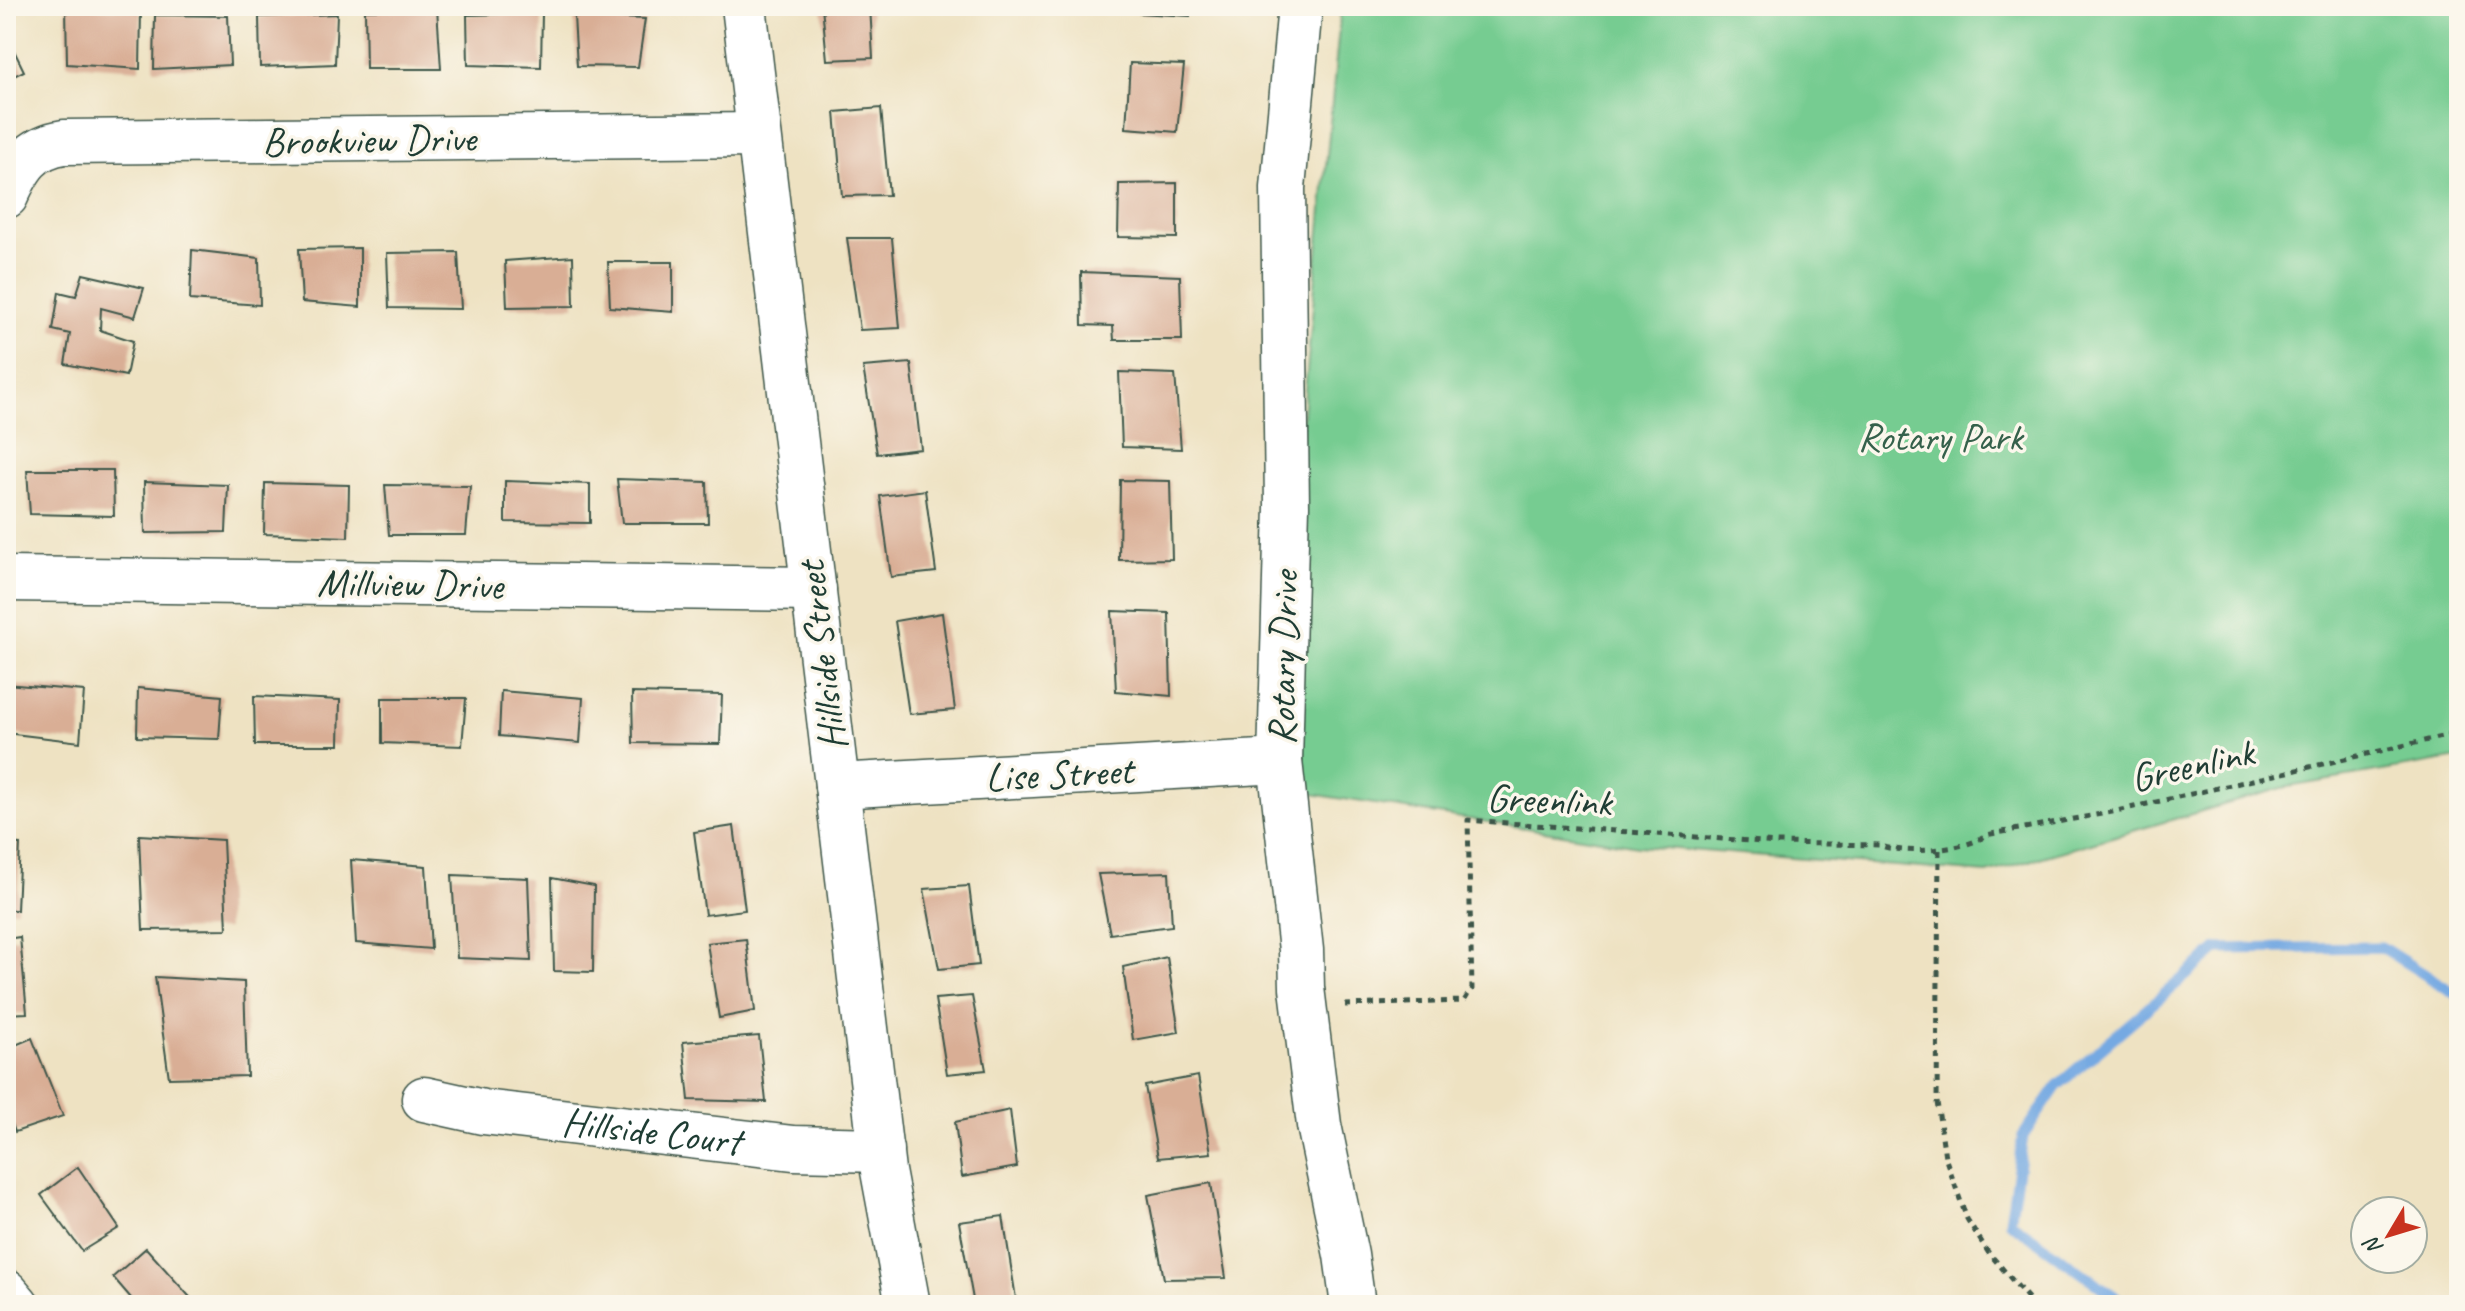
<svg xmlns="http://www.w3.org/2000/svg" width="2465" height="1311" font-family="Caveat,sans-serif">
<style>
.green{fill:#76cc91;stroke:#4a8462;stroke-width:2}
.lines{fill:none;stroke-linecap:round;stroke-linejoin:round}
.stream{stroke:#74a9e2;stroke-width:11}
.building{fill:#d9ae95}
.minor-casing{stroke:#3e5649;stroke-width:47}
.path{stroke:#3e5649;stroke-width:5;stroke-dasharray:6 6;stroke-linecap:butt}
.minor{stroke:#fff;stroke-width:44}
.labels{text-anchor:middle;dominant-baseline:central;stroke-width:7;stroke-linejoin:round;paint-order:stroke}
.street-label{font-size:40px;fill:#1f3d34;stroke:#fbf7ec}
.park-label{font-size:40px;fill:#35614b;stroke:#fbf7ec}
</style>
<rect width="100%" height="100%" fill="#fbf7ec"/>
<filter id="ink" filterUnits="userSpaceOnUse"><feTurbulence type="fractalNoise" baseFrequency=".0125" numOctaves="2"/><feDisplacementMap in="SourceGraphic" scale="16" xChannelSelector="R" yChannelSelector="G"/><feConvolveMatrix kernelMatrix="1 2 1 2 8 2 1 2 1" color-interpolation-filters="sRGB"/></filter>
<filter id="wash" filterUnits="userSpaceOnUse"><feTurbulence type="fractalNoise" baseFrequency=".006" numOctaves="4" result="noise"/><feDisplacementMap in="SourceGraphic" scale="32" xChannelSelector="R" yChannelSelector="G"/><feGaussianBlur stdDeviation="1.8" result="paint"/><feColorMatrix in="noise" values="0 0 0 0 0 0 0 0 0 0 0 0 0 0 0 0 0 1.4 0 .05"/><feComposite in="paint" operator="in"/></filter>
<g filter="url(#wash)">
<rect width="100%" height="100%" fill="#eee2c2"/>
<!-- green -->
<path class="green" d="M1341,6H2459V758L2282,788L1987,873L1638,846L1268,787Z"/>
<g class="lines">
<!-- stream -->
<path class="stream" d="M2127,1305L2010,1222L2023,1136L2057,1086L2217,949L2381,947L2459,996"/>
</g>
<g id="blocks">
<!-- building -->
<g class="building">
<path d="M822,6H870L873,58L827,60Z"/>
<path d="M1138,6H1190V16L1138,13Z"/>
<path d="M66,7L141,10L140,69L67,64Z"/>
<path d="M437,8L441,69H366L365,10Z"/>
<path d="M542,13L541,67L468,65L467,15Z"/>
<path d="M337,14L335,64L260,67L259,17Z"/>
<path d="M155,15L228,16L230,65L154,69Z"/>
<path d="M574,16L645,19L638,67L577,66Z"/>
<path d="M6,34L24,71L6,80Z"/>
<path d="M1130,63L1184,65L1177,132L1126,128Z"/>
<path d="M881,108L889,195L842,196L835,112Z"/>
<path d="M1177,183V238L1118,237L1119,184Z"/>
<path d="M847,238H892L900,328L860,330Z"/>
<path d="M360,248V307L302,302L299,249Z"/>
<path d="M192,250L259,258L260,305L190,300Z"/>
<path d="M458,252L461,309L389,308L387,253Z"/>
<path d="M573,256L574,306L507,307L505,261Z"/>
<path d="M608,262H673V312L610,307Z"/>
<path d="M1081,272L1180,276L1182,340H1114L1113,326L1082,325Z"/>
<path d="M83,274L144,288L135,317L101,308L100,330L133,341L126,376L65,364L70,334L53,330L59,292L76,296Z"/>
<path d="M911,363L921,449L877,454L863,367Z"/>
<path d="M1119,372L1175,374L1181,449L1122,447Z"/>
<path d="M27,470H113L114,516L30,514Z"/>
<path d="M617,479L707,482L708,523H622Z"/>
<path d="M1120,480L1170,481L1172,559L1119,560Z"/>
<path d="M505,481L590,484V523L505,522Z"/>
<path d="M144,482L228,485L226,532L145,533Z"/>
<path d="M265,483L349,485L348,537L264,534Z"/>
<path d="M385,485L470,486L466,535H389Z"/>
<path d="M925,490L936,572L891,577L880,496Z"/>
<path d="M1112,611L1169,613L1171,696L1116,691Z"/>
<path d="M942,613L955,710L909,714L895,621Z"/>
<path d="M6,684L84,691L80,742L6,733Z"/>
<path d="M138,688L222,696L219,739L137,737Z"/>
<path d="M501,691L583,698L580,743L499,736Z"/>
<path d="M632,693L722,695L720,744L633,743Z"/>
<path d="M254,696L340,700L339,745H255Z"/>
<path d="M382,698H466L462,746L382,743Z"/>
<path d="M734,826L745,910L705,915L694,832Z"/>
<path d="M139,835L223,840L227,929L143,930Z"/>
<path d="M6,843L20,844L17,910H6Z"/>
<path d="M351,860L426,866L431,949L356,943Z"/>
<path d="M1169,872L1172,926L1110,934L1098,874Z"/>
<path d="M452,875L528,878L531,961L457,958Z"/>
<path d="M552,878L594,886L593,972L554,971Z"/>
<path d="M969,886L979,965L939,969L924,889Z"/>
<path d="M20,937L27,1013L6,1014V939Z"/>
<path d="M746,939L755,1011L719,1018L707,943Z"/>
<path d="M1167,957L1179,1032L1133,1040L1123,967Z"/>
<path d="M155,977L244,982L247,1076L169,1078Z"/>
<path d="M972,996L986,1070L947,1074L935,999Z"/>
<path d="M759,1036L766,1102L689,1100L683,1042Z"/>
<path d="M32,1038L63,1116L15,1132L6,1107V1049Z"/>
<path d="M1198,1076L1211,1153L1158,1158L1145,1086Z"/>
<path d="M1010,1110L1017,1167L962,1177L955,1122Z"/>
<path d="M78,1167L119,1228L82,1251L41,1195Z"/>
<path d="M1211,1183L1226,1278L1164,1279L1148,1195Z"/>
<path d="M1003,1216L1017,1305H974L959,1222Z"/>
<path d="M146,1248L197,1305H137L113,1277Z"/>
</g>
</g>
</g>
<g filter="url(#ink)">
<use href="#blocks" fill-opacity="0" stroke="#3e5649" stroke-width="2"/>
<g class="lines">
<defs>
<g id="minor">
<path d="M744,6L883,1171L908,1305"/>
<path d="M1300,6L1283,188L1287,506L1280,761L1301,950L1302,988L1319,1125L1346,1255L1353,1305"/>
<path d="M6,196C19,167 30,147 64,142L759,135"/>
<path d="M6,579L814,589"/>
<path d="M837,786L1280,761"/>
<path id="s1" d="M424,1099L483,1112L793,1148L881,1150"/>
<path d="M6,1292L17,1305"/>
</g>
</defs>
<!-- minor casing -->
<use href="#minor" class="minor-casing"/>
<!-- path -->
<g class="path">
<path d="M1874,6L1890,9L1917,6"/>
<path d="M1939,850L1937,1102L1945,1157L1967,1219L1988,1252L2034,1305"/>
<path d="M1345,1005L1464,1001L1472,989L1468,820L1777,843L1879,845C1901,855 1967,851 1986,835L2112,812L2459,733"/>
</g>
<!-- minor -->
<use href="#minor" class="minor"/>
</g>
</g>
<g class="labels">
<!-- street labels -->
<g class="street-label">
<text transform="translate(369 140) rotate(-1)">Brookview Drive</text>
<text transform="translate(410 584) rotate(1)">Millview Drive</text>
<text transform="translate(822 656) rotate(-97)">Hillside Street</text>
<text transform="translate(1283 658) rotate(-89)">Rotary Drive</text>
<text transform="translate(2192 765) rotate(-13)">Greenlink</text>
<text transform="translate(1059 774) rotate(-3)">Lise Street</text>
<text transform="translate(1549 800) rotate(2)">Greenlink</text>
<text stroke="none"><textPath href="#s1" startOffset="230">Hillside Court</textPath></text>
</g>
<!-- park labels -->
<g class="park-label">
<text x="1940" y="437">Rotary Park</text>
</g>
</g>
<!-- margin -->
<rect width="2465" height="1311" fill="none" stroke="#fbf7ec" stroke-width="32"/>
<!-- north arrow -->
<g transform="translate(2389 1235) rotate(232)"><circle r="38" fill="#fbf7ec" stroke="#a3ada2" stroke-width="2"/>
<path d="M0-6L14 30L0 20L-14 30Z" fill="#c8321e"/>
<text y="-12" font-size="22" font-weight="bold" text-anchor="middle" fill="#1f3d34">N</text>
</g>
</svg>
